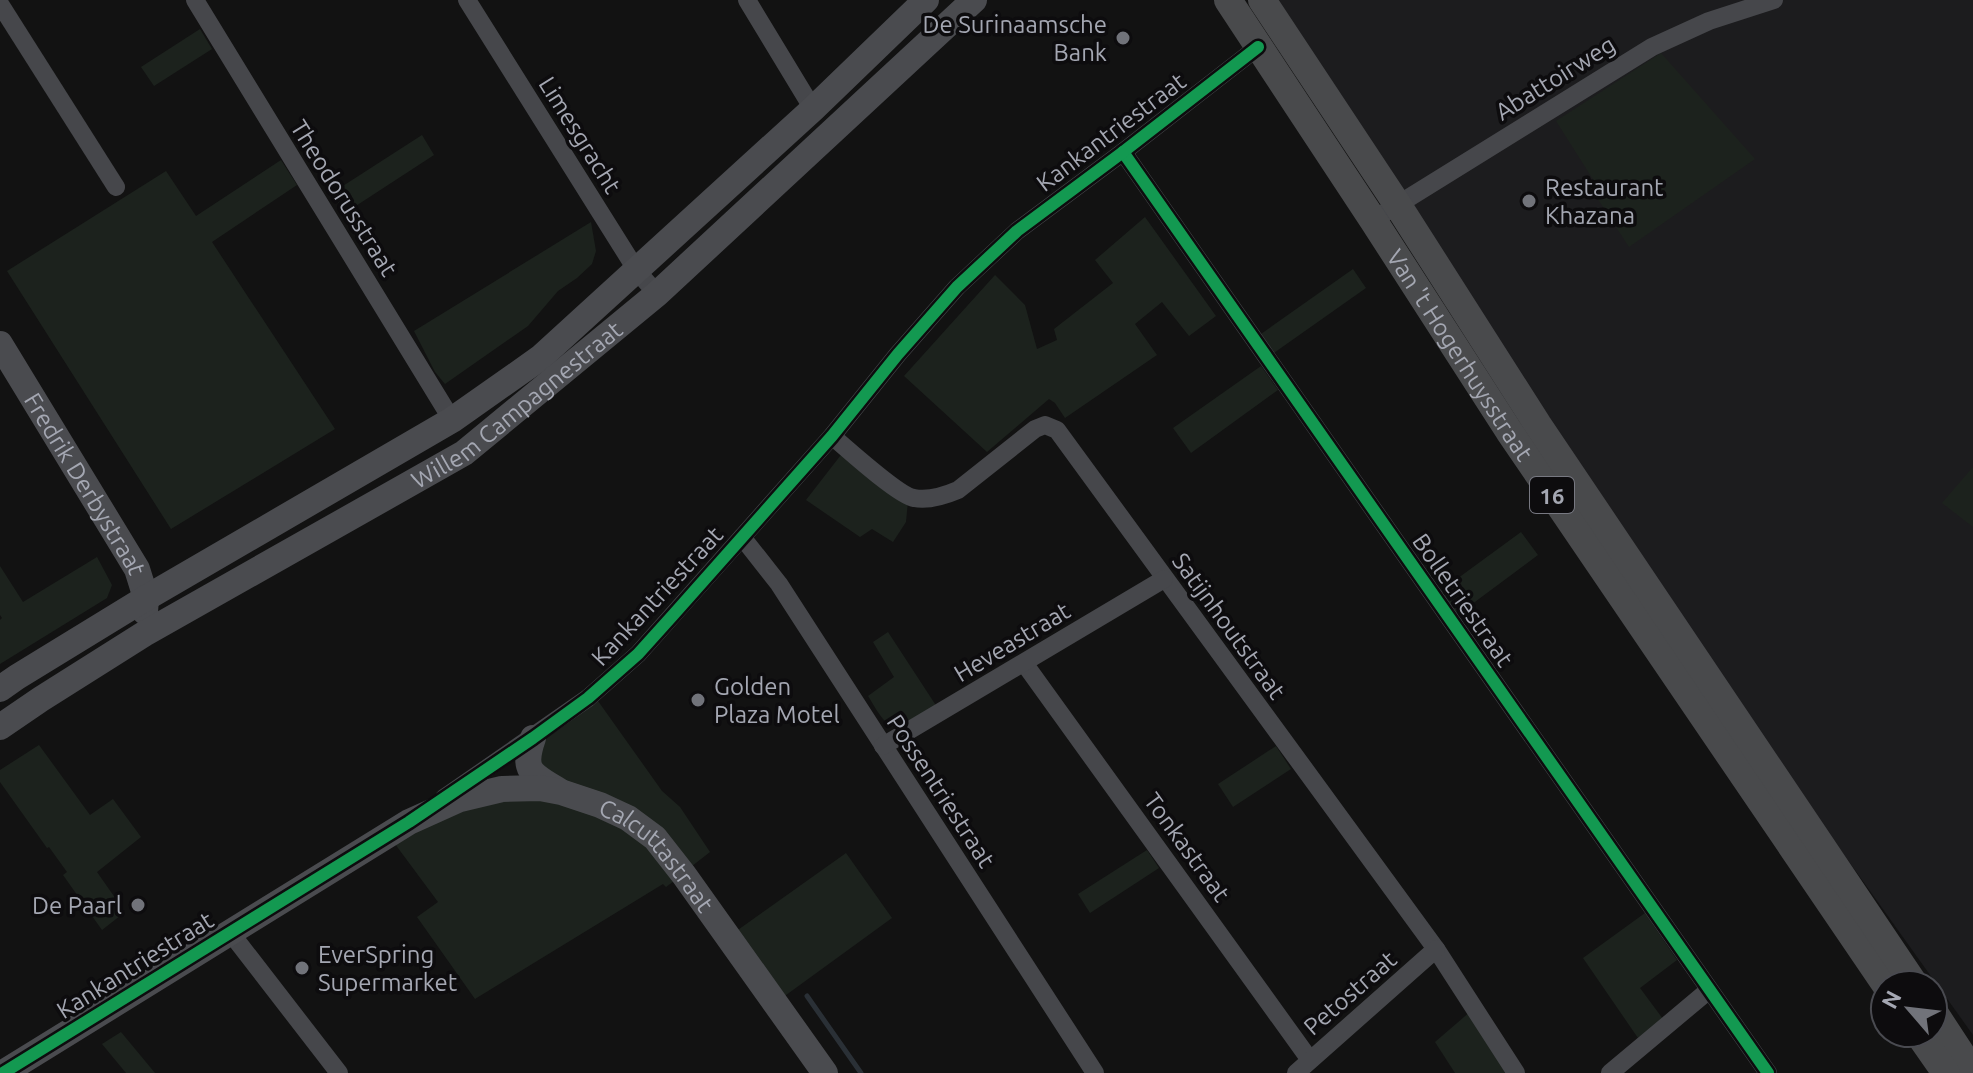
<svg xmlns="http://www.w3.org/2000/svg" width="1973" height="1073" font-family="Ubuntu,sans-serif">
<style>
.built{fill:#1c1c1e}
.green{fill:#1c221d}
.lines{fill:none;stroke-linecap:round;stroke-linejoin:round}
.stream{stroke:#2a3036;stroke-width:5}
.street{stroke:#46474b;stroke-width:18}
.secondary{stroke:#4a4b4f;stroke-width:26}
.primary{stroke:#494a4c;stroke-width:28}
.cycleway-casing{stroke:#0d0c0e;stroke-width:17}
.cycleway{stroke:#139951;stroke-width:12}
.poi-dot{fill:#71737a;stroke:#0d0c0e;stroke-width:3}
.labels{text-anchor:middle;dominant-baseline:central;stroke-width:7;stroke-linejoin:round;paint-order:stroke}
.shield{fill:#0d0c0e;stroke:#777881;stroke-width:2}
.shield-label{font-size:22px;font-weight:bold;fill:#a4a7b2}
.poi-label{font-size:24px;fill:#a4a7b2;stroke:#0d0c0e;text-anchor:start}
.street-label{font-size:24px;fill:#a4a7b2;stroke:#0d0c0e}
</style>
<rect width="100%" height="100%" fill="#121212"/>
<!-- built -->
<path class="built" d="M1263,0H1973V1035L1671,613Z"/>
<!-- green -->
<g class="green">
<path d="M200,29L212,49L154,86L141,67Z"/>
<path d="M1661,53L1755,159L1629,247L1592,190L1594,181L1556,121Z"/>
<path d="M422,135L434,155L345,213L332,193Z"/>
<path d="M281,160L297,185L212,242L335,429L171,529L7,271L166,171L196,216Z"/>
<path d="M1145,217L1216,316L1189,336L1162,302L1135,324L1157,355L1065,418L1055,403L1049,399L987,452L904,376L995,275L1025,305L1037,349L1057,340L1054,329L1113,283L1095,260Z"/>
<path d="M591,222L596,251L592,264L577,278L558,291L528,326L445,384L435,372L414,331Z"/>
<path d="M1353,269L1366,288L1271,355L1258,336Z"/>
<path d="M1261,366L1278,390L1191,453L1173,428Z"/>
<path d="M844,451L908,501L906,522L893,542L872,529L860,537L806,500Z"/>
<path d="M1973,467V527L1942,503Z"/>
<path d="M1521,532L1538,555L1456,616L1439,592Z"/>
<path d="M97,557L112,585L107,598L0,664V620L2,618L0,615V566L23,602Z"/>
<path d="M888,632L937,707L898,729C883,725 876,708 868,696L894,677L873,642Z"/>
<path d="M598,701L662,791L680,807L710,852L692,866L539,765L536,748L552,732Z"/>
<path d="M39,745L90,815L113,799L141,837L97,872L125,912L102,930L63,875L67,872L49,847L47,848L0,782V770Z"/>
<path d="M1276,746L1291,769L1233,807L1218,784Z"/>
<path d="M558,799L625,827L678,878L666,887L663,884L475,999L417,917L438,902L395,844L477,800Z"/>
<path d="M1147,850L1159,868L1090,913L1078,894Z"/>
<path d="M846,853L892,918L782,998L735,932Z"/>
<path d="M1645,913L1677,960L1640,988L1663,1019L1638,1038L1583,958Z"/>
<path d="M1471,1011L1511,1073H1455L1435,1042Z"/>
<path d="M121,1032L155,1073H126L102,1044Z"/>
</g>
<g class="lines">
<!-- stream -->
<path class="stream" d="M807,996L861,1073"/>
<!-- street -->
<g class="street">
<path d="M195,0L452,420"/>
<path d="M467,0L637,271L657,294"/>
<path d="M747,0L813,109"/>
<path d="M0,4L116,187"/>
<path d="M1123,152L1768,1073"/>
<path d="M1373,220L1652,47L1709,21L1774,0"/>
<path d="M832,436C846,448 899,496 914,498C929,501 944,496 958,490L1035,429L1045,425L1057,430L1436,949L1516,1073"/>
<path d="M742,537L779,584L1095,1073"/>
<path d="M1024,663L1310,1060"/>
<path d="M883,746L1164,579"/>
<path d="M444,798L588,698L638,654L832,436L898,354L957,287L1017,231L1123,152L1258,47"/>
<path d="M230,932L339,1073"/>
<path d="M1296,1073L1436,949"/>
<path d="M1610,1073L1709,990"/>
</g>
<!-- secondary -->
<g class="secondary">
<path id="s1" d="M0,344L137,569L146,598L145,612"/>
<path d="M0,689L17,677L146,598L452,420L540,358L813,109L926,0"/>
<path id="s2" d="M0,727L41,699L144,634L464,453L657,294L974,0"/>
<path d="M533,738C522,770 530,774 558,790"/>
<path id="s3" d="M3,1073L409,822L460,799L502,789L540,788L561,792L600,805L628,818L655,838L684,875L825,1073"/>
</g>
<!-- primary -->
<g class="primary">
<path id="s4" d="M1228,0L1373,220L1509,431L1886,985"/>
<path d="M1262,0L1397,204L1538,425L1915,985"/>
<path d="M1933,1011L1973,1072"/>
<path d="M1918,1033L1946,1073"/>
</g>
<defs>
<g id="cycleway">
<path d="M1123,152L1768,1073"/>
<path d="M3,1073L409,822L533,738L588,698L638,654L674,614L832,436L898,354L957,287L1017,231L1123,152L1258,47"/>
</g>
</defs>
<!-- cycleway casing -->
<use href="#cycleway" class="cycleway-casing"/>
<!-- cycleway -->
<use href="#cycleway" class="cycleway"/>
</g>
<!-- markers -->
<g class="poi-dot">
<circle cx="1123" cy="38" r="8"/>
<circle cx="1529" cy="201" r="8"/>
<circle cx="698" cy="700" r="8"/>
<circle cx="138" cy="905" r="8"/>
<circle cx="302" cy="968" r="8"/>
</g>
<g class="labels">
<!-- shield labels -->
<rect class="shield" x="1530" y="477" width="44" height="36" rx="6"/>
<g class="shield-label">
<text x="1552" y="495">16</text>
</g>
<!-- poi labels -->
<g class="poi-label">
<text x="1107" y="24" text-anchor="end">De Surinaamsche<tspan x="1107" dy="28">Bank</tspan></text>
<text x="1545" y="187">Restaurant<tspan x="1545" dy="28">Khazana</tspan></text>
<text x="714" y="686">Golden<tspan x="714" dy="28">Plaza Motel</tspan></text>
<text x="122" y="905" text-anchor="end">De Paarl</text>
<text x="318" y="954">EverSpring<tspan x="318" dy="28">Supermarket</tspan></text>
</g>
<!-- street labels -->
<g class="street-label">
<text transform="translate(1555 78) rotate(-32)">Abattoirweg</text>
<text transform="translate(1111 132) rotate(-37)">Kankantriestraat</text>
<text transform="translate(580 135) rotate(58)">Limesgracht</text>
<text transform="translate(344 198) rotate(58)">Theodorusstraat</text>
<text stroke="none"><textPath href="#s4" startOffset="424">Van 't Hogerhuysstraat</textPath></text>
<text stroke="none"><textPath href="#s2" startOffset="610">Willem Campagnestraat</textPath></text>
<text stroke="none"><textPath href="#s1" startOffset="164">Fredrik Derbystraat</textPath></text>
<text transform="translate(657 596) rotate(-47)">Kankantriestraat</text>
<text transform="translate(1463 600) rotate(55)">Bolletriestraat</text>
<text transform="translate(1229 626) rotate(54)">Satijnhoutstraat</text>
<text transform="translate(1012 642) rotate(-31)">Heveastraat</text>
<text transform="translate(941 791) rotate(57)">Possentriestraat</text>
<text transform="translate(1187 847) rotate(54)">Tonkastraat</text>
<text stroke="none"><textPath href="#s3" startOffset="754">Calcuttastraat</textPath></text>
<text transform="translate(135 965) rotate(-32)">Kankantriestraat</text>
<text transform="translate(1350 993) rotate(-41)">Petostraat</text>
</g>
</g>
<!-- north arrow -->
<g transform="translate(1909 1009) rotate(298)"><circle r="38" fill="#0d0c0e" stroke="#494a50" stroke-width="2"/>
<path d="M0-6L14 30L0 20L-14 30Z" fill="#71737a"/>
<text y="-12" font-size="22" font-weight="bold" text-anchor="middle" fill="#a4a7b2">N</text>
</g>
</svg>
